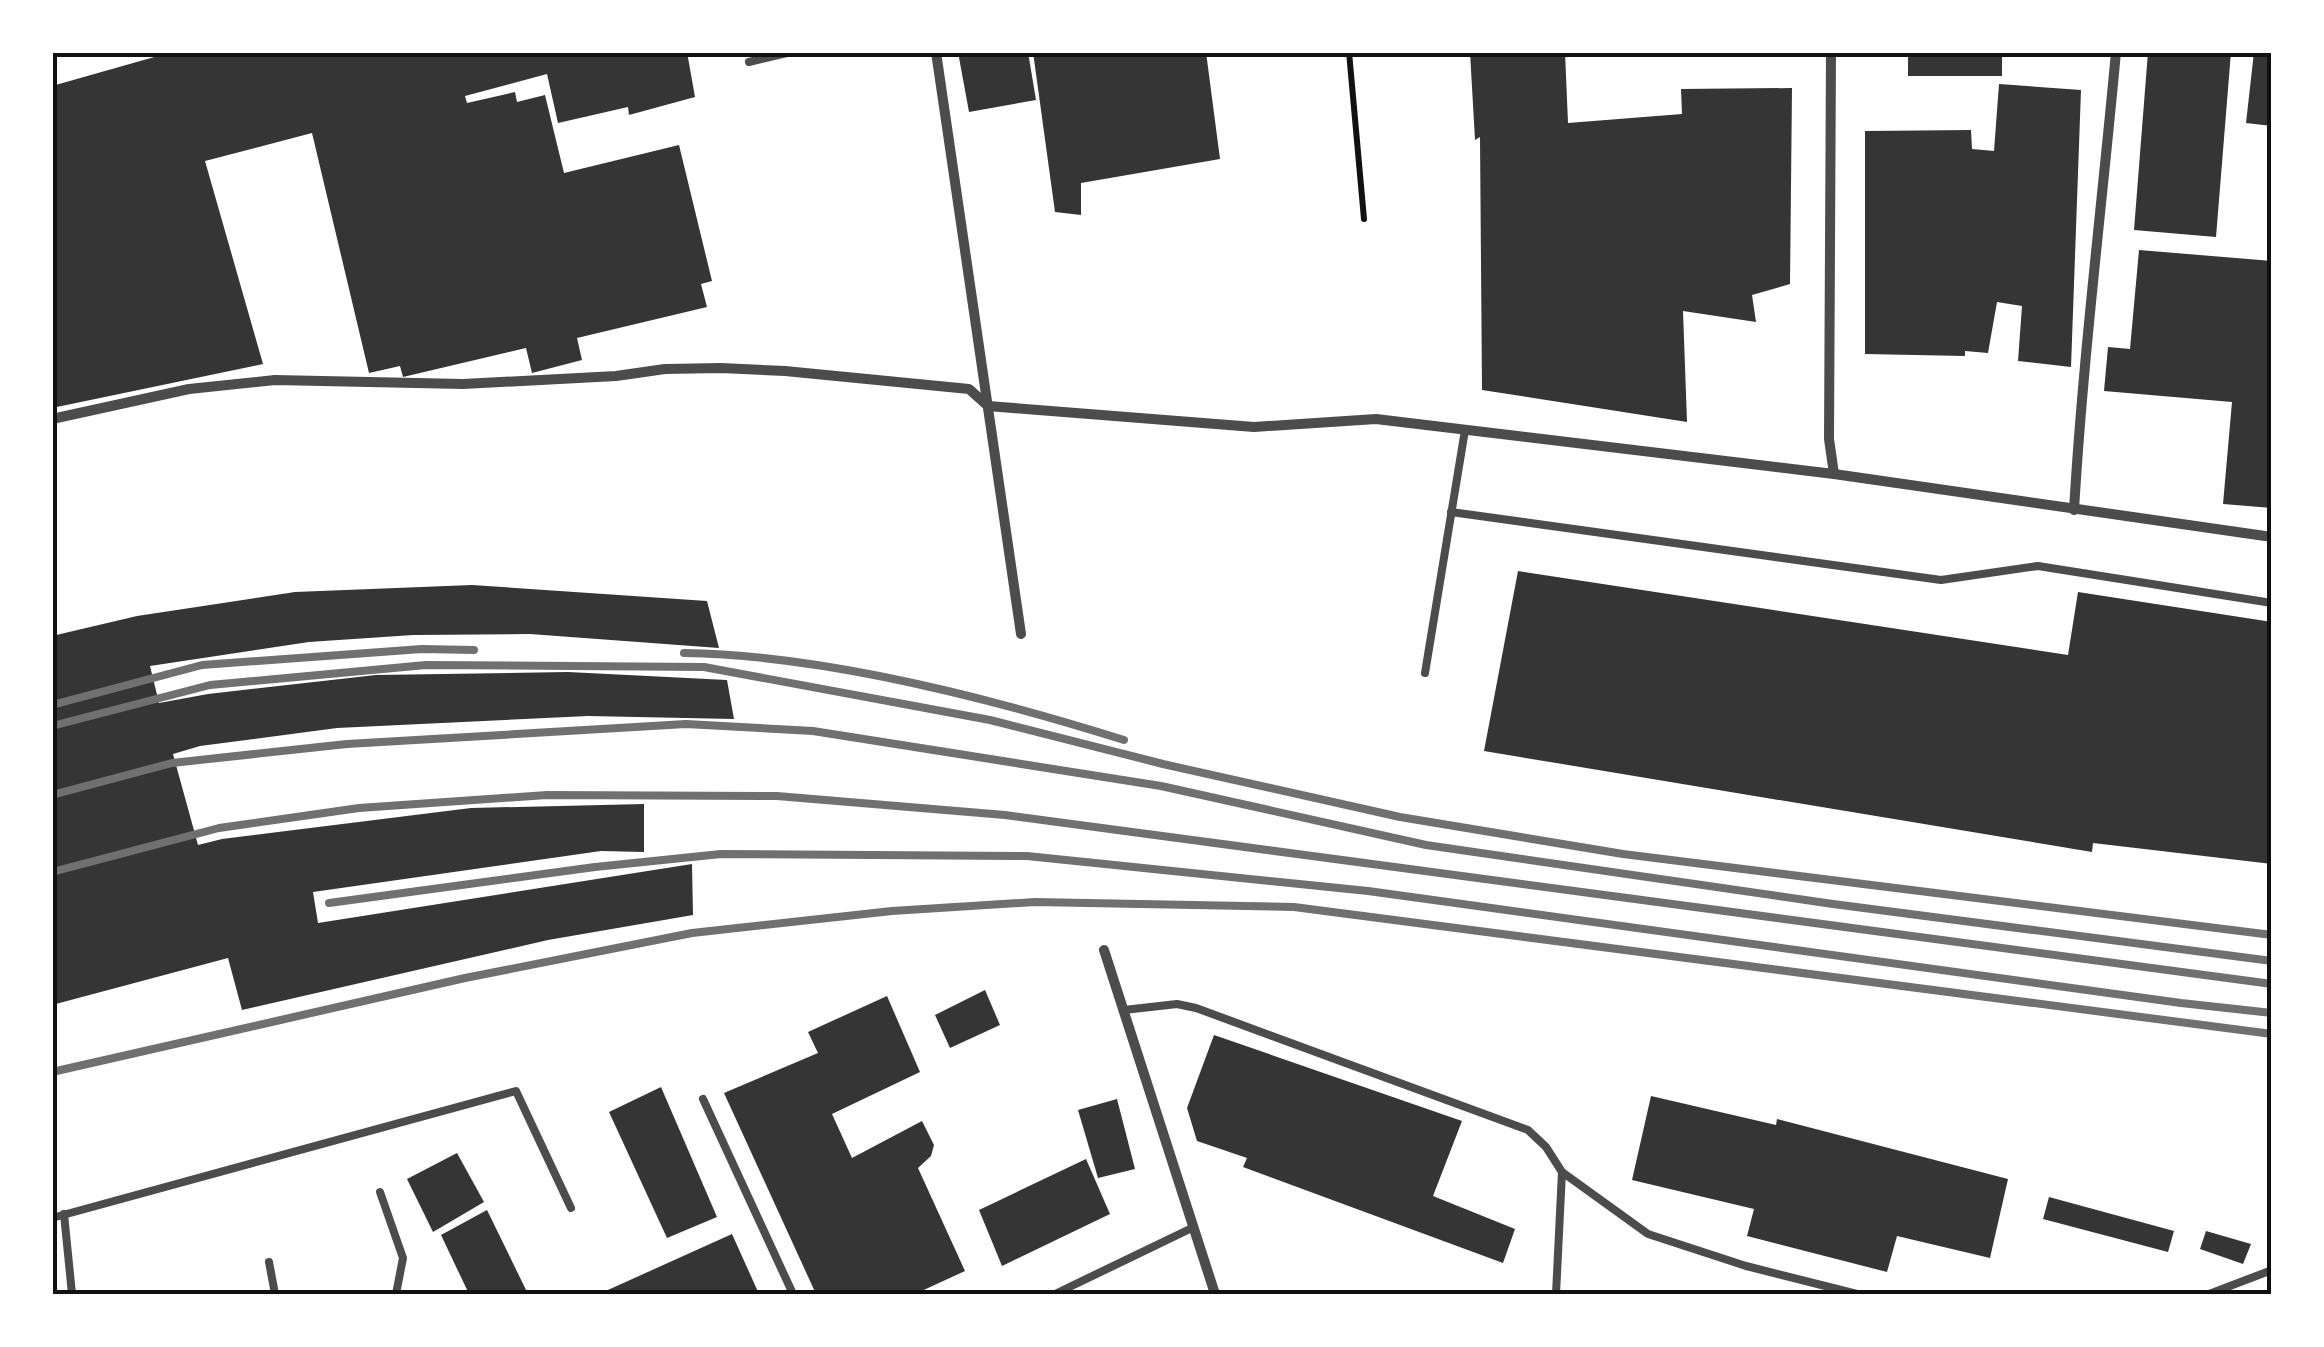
<svg xmlns="http://www.w3.org/2000/svg" width="2324" height="1347" font-family="'Roboto Serif',serif">
<style>
.building{fill:#353535}
.lines{fill:none;stroke-linecap:round;stroke-linejoin:round}
.path{stroke:#111;stroke-width:6}
.service{stroke:#4c4c4c;stroke-width:8}
.minor{stroke:#4c4c4c;stroke-width:10}
.rail{stroke:#707070;stroke-width:8}
.neatline{fill:none;stroke:#111;stroke-width:4}
</style>
<rect width="100%" height="100%" fill="#fff"/>
<!-- building -->
<g class="building">
<path d="M172,52H687L695,97L629,115L628,107L558,123L547,74L465,96L467,103L515,92L517,102L545,95L564,173L679,145L712,281L701,284L707,307L577,338L582,360L532,373L526,348L403,377L400,366L369,373L312,133L205,161L263,364L52,408V86Z"/>
<path d="M958,52H1028L1036,100L969,112Z"/>
<path d="M1033,52H1206L1220,159L1081,183V215L1055,212Z"/>
<path d="M1470,52H1565L1568,123L1682,114L1681,89L1792,88L1790,284L1752,295L1756,322L1683,311L1687,422L1482,390L1480,137L1475,140Z"/>
<rect x="1908" y="52" width="94" height="24"/>
<path d="M2148,52H2231L2216,237L2134,230Z"/>
<path d="M2254,52H2272V126L2246,123Z"/>
<path d="M1999,84L2081,90L2071,367L2018,361L2022,306L1997,302L1988,353L1965,351V356L1865,354V131L1971,130L1972,149L1994,151Z"/>
<path d="M2139,250L2272,261V508L2223,504L2232,402L2104,391L2108,347L2130,349Z"/>
<path d="M1518,571L2068,655L2078,592L2272,622V864L2093,843L2092,852L1484,751Z"/>
<path d="M472,585L707,601L719,648L530,634L413,635L309,642L150,666L159,703L208,694L376,675L568,672L727,680L734,719L588,716L337,728L200,746L173,754L198,845L222,839L471,808L644,804V852L601,851L313,892L318,923L692,864L693,915L548,940L242,1010L228,958L52,1005V636L137,616L295,592Z"/>
<path d="M985,990L1000,1025L950,1048L935,1015Z"/>
<path d="M887,996L920,1072L832,1114L852,1158L922,1121L934,1145L931,1156L918,1168L965,1271L915,1294H816L724,1093L818,1053L808,1032Z"/>
<path d="M1214,1035L1462,1121L1433,1196L1515,1229L1503,1263L1243,1167L1247,1158L1197,1141L1187,1108Z"/>
<path d="M661,1087L717,1217L667,1238L609,1112Z"/>
<path d="M1651,1096L1776,1125L1777,1119L2008,1179L1990,1258L1897,1236L1887,1272L1747,1236L1754,1209L1632,1180Z"/>
<path d="M1117,1099L1135,1169L1098,1178L1078,1110Z"/>
<path d="M457,1153L484,1202L433,1232L407,1179Z"/>
<path d="M1086,1159L1110,1214L1002,1266L979,1210Z"/>
<path d="M2049,1197L2174,1231L2168,1252L2043,1219Z"/>
<path d="M487,1210L528,1294H469L441,1235Z"/>
<path d="M2206,1231L2251,1244L2243,1264L2200,1249Z"/>
<path d="M732,1234L759,1294H599Z"/>
</g>
<g class="lines">
<!-- path -->
<path class="path" d="M1349,52L1364,219"/>
<!-- service -->
<g class="service">
<path d="M749,62L791,52"/>
<path d="M1451,512L1941,580L2038,566L2272,603"/>
<path d="M1425,673L1465,430"/>
<path d="M1124,1010L1177,1004L1196,1008L1528,1130L1546,1147L1562,1172L1556,1294"/>
<path d="M703,1099L793,1294"/>
<path d="M1562,1172L1648,1234L1746,1266L1857,1294"/>
<path d="M380,1192L403,1258L396,1294"/>
<path d="M64,1214L72,1294"/>
<path d="M52,1218L516,1091L571,1208"/>
<path d="M269,1262L275,1294"/>
<path d="M1055,1294L1194,1227"/>
<path d="M2209,1294L2272,1270"/>
</g>
<!-- minor -->
<g class="minor">
<path d="M936,52L1021,634"/>
<path d="M1831,52L1829,439L1834,474"/>
<path d="M988,406L1254,427L1376,419L1834,474L2272,537"/>
<path d="M52,419L189,389L275,380L463,384L616,376L665,369L721,368L785,371L969,389L988,406"/>
<path d="M2074,510C2083,357 2102,205 2116,52"/>
<path d="M1104,950L1215,1294"/>
</g>
<!-- rail -->
<g class="rail">
<path d="M684,653C825,655 990,698 1124,740"/>
<path d="M52,705L202,665L422,649L474,650"/>
<path d="M52,726L210,685L426,665L704,667L990,720L1163,764L1400,817L1623,854L2272,935"/>
<path d="M52,795L172,763L347,744L686,724L813,731L1161,786L1426,845L1833,904L2272,961"/>
<path d="M52,872L219,828L359,808L547,795L777,796L1005,815L2272,984"/>
<path d="M329,903L595,867L721,854L1027,856L1368,891L2181,1003L2272,1013"/>
<path d="M52,1072L465,978L692,933L892,911L1035,902L1294,907L2272,1034"/>
</g>
</g>
<!-- border -->
<rect width="2324" height="1347" fill="none" stroke="#ffffff" stroke-width="110"/>
<rect x="55" y="55" width="2214" height="1237" class="neatline"/>
</svg>
